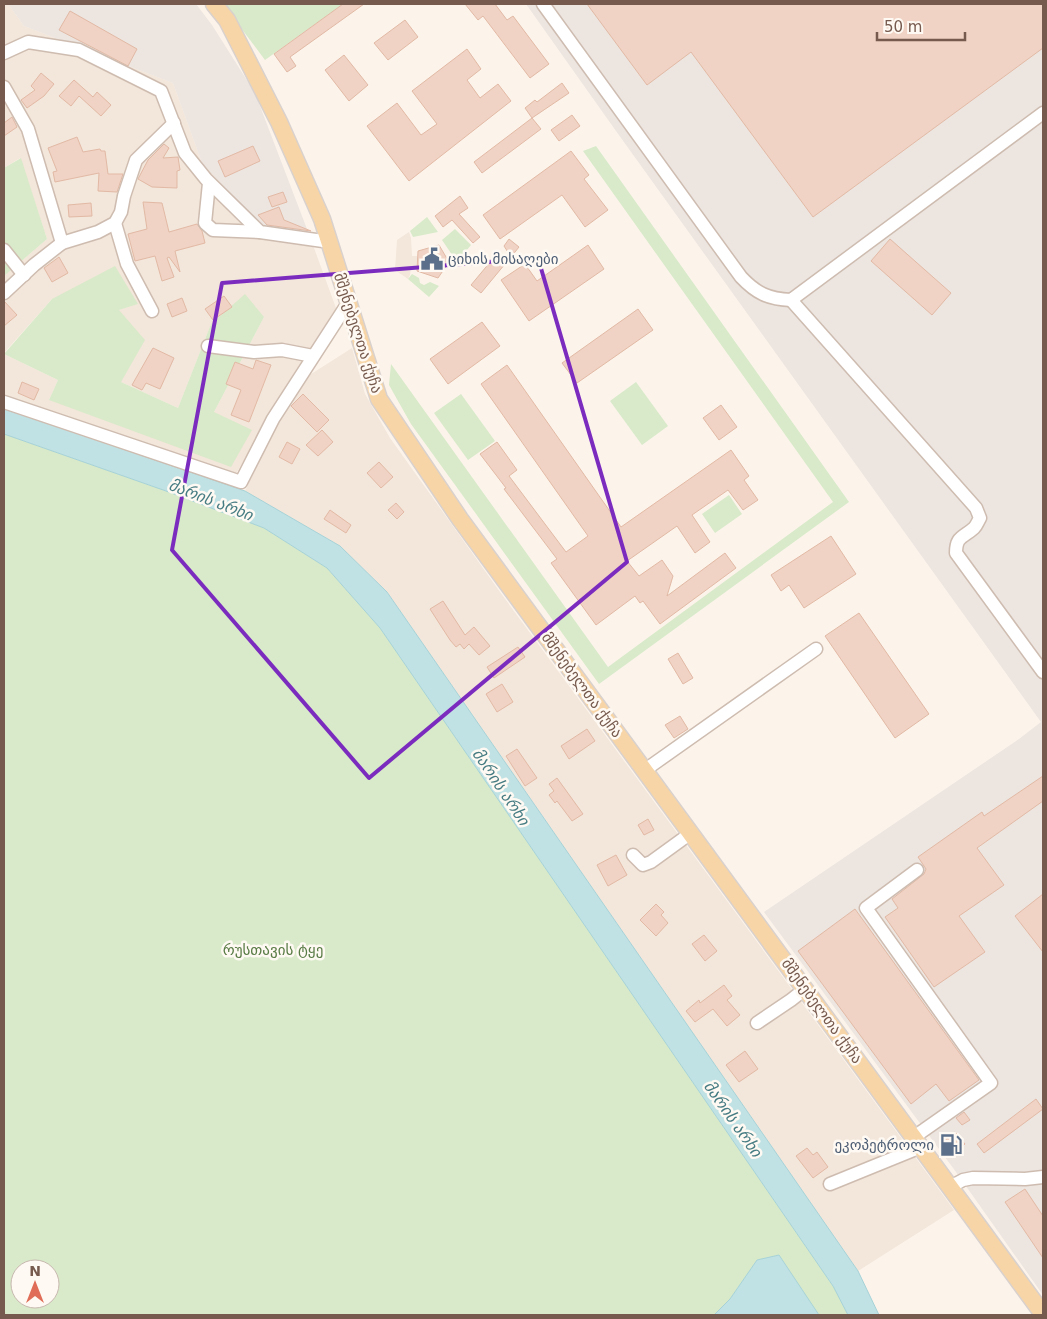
<svg xmlns="http://www.w3.org/2000/svg" width="1047" height="1319" font-family="'DejaVu Sans','Noto Sans Georgian',sans-serif">
<style>
.residential{fill:#f3e6da}
.industrial{fill:#ece5e0}
.green{fill:#d8eac9;fill-rule:evenodd}
.water{fill:#c0e2e5;stroke:#a6d2d7}
.building{fill:#f0d3c4;stroke:#e2b9a5}
.lines{fill:none;stroke-linecap:round;stroke-linejoin:round}
.minor-casing{stroke:#cebcb0;stroke-width:15}
.major-casing{stroke:#d9d1cd;stroke-width:19}
.path{stroke:#d6b6a6;stroke-width:2;stroke-dasharray:1 4;stroke-linecap:butt}
.minor{stroke:#fff;stroke-width:12}
.major{stroke:#f7d5a7;stroke-width:16}
.marked{fill:none;stroke:#7b2cbf;stroke-width:4;stroke-linejoin:round}
.labels{text-anchor:middle;dominant-baseline:central;stroke-width:5;stroke-linejoin:round;paint-order:stroke}
.service-label{font-size:15px;fill:#4e5e75;stroke:#fef9f2;text-anchor:start}
.street-label{font-size:15px;fill:#775a4e;stroke:#fef9f2}
.park-label{font-size:15px;fill:#597c46;stroke:#fef9f2}
.water-label{font-size:16px;font-style:italic;fill:#457b82;stroke:#fef9f2}
</style>
<rect width="100%" height="100%" fill="#fcf4eb"/>
<!-- residential -->
<g class="residential">
<path d="M4,4H8L24,26L173,83L202,163L310,237L336,308L235,475L4,399V354L58,380L49,400L214,412L264,317L211,324L178,408L121,382L119,310L137,304L52,299L4,353V276L47,239L20,158L4,168Z"/>
<path d="M409,232L411,238L412,256H417V266H411L410,275L408,279L395,270L397,240Z"/>
<path d="M352,348L365,394L390,438L500,592L954,1210L858,1271L387,592L340,546L245,491L277,423L308,376Z"/>
</g>
<!-- industrial -->
<g class="industrial">
<path d="M8,4H196L212,25L255,93L310,237L264,230L202,163L173,83L24,26Z"/>
<path d="M526,4H1043V1295L956,1172L764,912L1019,739L1041,722L616,131Z"/>
</g>
<!-- green -->
<g class="green">
<path d="M223,4H343L265,60Z"/>
<path d="M596,146L849,502L599,684L411,424L389,385L391,364L608,667L833,502L583,151Z"/>
<path d="M21,158L47,239L4,276V168Z"/>
<path d="M427,217L438,232L413,237L410,231Z"/>
<path d="M455,229L471,245L457,262L442,240Z"/>
<path d="M115,266L138,304L119,310L145,340L121,382L178,408L211,324L245,294L264,317L214,412L252,430L231,467L49,400L58,380L4,354L52,299Z"/>
<path d="M412,274L419,278L420,283L424,285L430,282L439,286L429,297L408,279Z"/>
<path d="M636,382L668,426L642,445L610,401Z"/>
<path d="M461,394L495,441L468,460L434,413Z"/>
<path d="M4,434L166,491L264,528L327,568L380,628L833,1286L848,1315H819L779,1255L757,1260L730,1299L714,1315H4ZM20,1269H50V1299H20Z"/>
<path d="M729,495L742,514L715,533L702,514Z"/>
</g>
<!-- water -->
<g class="water">
<path d="M4,408L245,491L340,546L387,592L858,1271L879,1315H848L833,1286L380,628L327,568L264,528L166,491L4,434Z"/>
<path d="M779,1255L819,1315H714L730,1299L757,1260Z"/>
</g>
<!-- building -->
<g class="building">
<path d="M343,4H364L290,57L296,66L287,72L274,54Z"/>
<path d="M465,4H495L507,20L513,16L549,64L530,78L483,16L478,20Z"/>
<path d="M587,4H1043V48L813,217L691,52L647,85Z"/>
<path d="M70,11L137,49L128,66L59,30Z"/>
<path d="M405,20L418,37L388,60L374,43Z"/>
<path d="M467,49L481,69L467,80L480,98L498,84L511,101L409,181L367,126L397,103L421,135L437,124L412,91Z"/>
<path d="M344,55L368,85L349,101L325,70Z"/>
<path d="M41,73L54,84L44,96L27,108L21,100L35,90L31,86Z"/>
<path d="M74,80L93,97L97,92L111,105L101,116L79,96L71,106L59,96Z"/>
<path d="M562,83L569,93L532,118L525,108L535,100L537,102Z"/>
<path d="M572,115L580,126L559,141L551,130Z"/>
<path d="M12,117L17,127L4,136V123Z"/>
<path d="M532,118L541,129L482,173L474,162Z"/>
<path d="M77,137L83,152L100,149L101,151H105L108,174H123L117,192L98,191L99,173L55,182L53,172L57,171L48,148Z"/>
<path d="M164,144L169,148L163,158L178,157L180,170L177,171V188L152,187L138,179L148,160Z"/>
<path d="M253,146L260,161L225,177L218,161Z"/>
<path d="M571,151L589,175L584,179L608,210L585,227L562,195L500,239L483,215Z"/>
<path d="M283,192L287,202L272,207L268,197Z"/>
<path d="M460,196L468,208L459,214L480,237L473,243L452,220L443,227L435,216Z"/>
<path d="M143,202L162,203L169,232L197,224L202,231L205,243L175,251L180,272L169,257L167,258L174,277L162,281L155,256L135,261L128,234L147,229Z"/>
<path d="M91,203L92,216L69,217L68,205Z"/>
<path d="M279,207L284,220L311,231L267,225L258,215Z"/>
<path d="M509,239L519,247L511,257L504,246Z"/>
<path d="M890,239L951,293L932,315L871,261Z"/>
<path d="M439,245L449,262L438,278L417,271L418,251Z"/>
<path d="M588,245L604,269L529,321L501,280L525,264L537,281Z"/>
<path d="M496,255L505,264L481,293L471,285Z"/>
<path d="M59,257L68,273L52,282L44,268Z"/>
<path d="M224,296L232,307L213,320L205,309Z"/>
<path d="M182,298L187,311L172,317L167,304Z"/>
<path d="M4,301L17,315L4,326Z"/>
<path d="M638,309L653,330L577,383L562,363Z"/>
<path d="M482,322L500,346L448,384L430,359Z"/>
<path d="M153,348L174,358L160,389L146,383L142,390L132,385Z"/>
<path d="M256,360L271,365L249,422L231,415L241,390L226,384L235,362L253,369Z"/>
<path d="M507,365L621,527L731,450L749,476L744,480L758,500L743,510L728,490L692,515L710,542L695,553L677,526L627,561L639,576L662,560L673,576L667,596L725,553L736,568L660,624L643,601L640,603L635,596L596,625L551,563L557,559L504,489L506,488L480,454L497,442L517,470L509,476L566,552L588,536L481,384Z"/>
<path d="M22,382L39,389L34,400L18,393Z"/>
<path d="M303,394L329,420L317,432L291,406Z"/>
<path d="M721,405L737,427L719,440L703,418Z"/>
<path d="M322,430L333,442L318,456L306,445Z"/>
<path d="M287,442L300,449L292,464L279,457Z"/>
<path d="M379,462L393,477L381,488L367,473Z"/>
<path d="M396,503L404,512L397,519L388,510Z"/>
<path d="M330,510L351,525L346,533L324,519Z"/>
<path d="M831,536L856,574L804,608L789,585L781,591L771,575Z"/>
<path d="M443,601L465,635L474,627L490,646L479,655L469,644L464,649L460,644L456,647L450,640L430,609Z"/>
<path d="M859,613L929,714L895,738L825,636Z"/>
<path d="M518,647L525,657L494,678L487,667Z"/>
<path d="M678,653L693,678L683,684L668,659Z"/>
<path d="M502,684L513,702L497,712L486,694Z"/>
<path d="M680,716L688,729L674,738L665,725Z"/>
<path d="M587,729L595,741L569,759L561,746Z"/>
<path d="M517,749L537,778L525,786L506,756Z"/>
<path d="M1043,776V801L977,848L1004,885L959,916L985,952L934,987L885,917L898,908L892,899L924,874L926,869L918,857L982,812L984,816Z"/>
<path d="M557,778L583,814L572,821L557,801L555,803L549,795L554,791L549,784Z"/>
<path d="M648,819L654,830L644,835L638,825Z"/>
<path d="M616,855L627,875L608,886L597,865Z"/>
<path d="M1043,894V952L1015,916Z"/>
<path d="M656,904L664,912L661,915L668,923L656,936L640,920Z"/>
<path d="M855,909L979,1080L949,1101L936,1084L911,1104L798,951Z"/>
<path d="M704,935L717,951L705,961L692,944Z"/>
<path d="M724,985L732,996L727,1000L740,1015L727,1026L713,1009L695,1022L686,1011L699,1000L700,1003Z"/>
<path d="M745,1051L758,1069L739,1082L726,1065Z"/>
<path d="M1036,1099L1043,1109L984,1153L977,1144Z"/>
<path d="M964,1112L970,1120L962,1125L956,1118Z"/>
<path d="M955,1132L965,1144L950,1156L940,1144Z"/>
<path d="M807,1148L813,1155L817,1152L828,1167L813,1178L796,1156Z"/>
<path d="M1025,1189L1043,1216V1258L1005,1202Z"/>
</g>
<g class="lines">
<defs>
<g id="minor">
<path d="M543,4L741,277C756,293 768,299 791,300L1043,113"/>
<path d="M4,53L28,42L79,50L161,91L185,153L206,179L260,232L330,242"/>
<path d="M4,87L28,129L62,243L98,232L115,223L121,212L124,196L136,160L174,123"/>
<path d="M209,183L205,223L213,230L260,232"/>
<path d="M115,223L127,264L152,311"/>
<path d="M4,250L24,275"/>
<path d="M4,293L34,265L62,243"/>
<path d="M791,300L976,508L980,518C978,521 977,525 974,528C963,538 956,536 956,553L1043,672"/>
<path d="M208,346L254,352L282,350L313,356"/>
<path d="M4,402L241,482L273,419L348,303"/>
<path d="M645,770L816,649"/>
<path d="M633,855L643,865L651,862L691,833"/>
<path d="M757,1023L791,1000L805,989"/>
<path d="M914,1137L991,1083L866,908L917,870"/>
<path d="M830,1184L921,1147"/>
<path d="M950,1187L963,1180L973,1178L1025,1179L1043,1177"/>
</g>
<path id="major" d="M214,4L227,20L279,122L322,219L379,399L460,519L1043,1314"/>
</defs>
<!-- minor casing -->
<use href="#minor" class="minor-casing"/>
<!-- major casing -->
<use href="#major" class="major-casing"/>
<!-- path -->
<path class="path" d="M4,1313L6,1315"/>
<!-- minor -->
<use href="#minor" class="minor"/>
<!-- major -->
<use href="#major" class="major"/>
</g>
<!-- marked area -->
<path class="marked" d="M538,258L627,562L369,778L172,550L222,283Z"/>
<!-- icons -->
<defs>
<symbol id="civic-bare" viewBox="-9 -9 18 18"><path d="M-.6-6.5H3V-4.5H.6V-3L4-1V1h2V6H-6V1h2V-1L-.6-3ZM-1.2 2.5V6h2.4V2.5Z" fill="#5c6f8a" stroke="#fef9f2" stroke-width="2.5" paint-order="stroke"/></symbol>
<symbol id="fuel-bare" viewBox="-9 -9 18 18"><path d="M-5.5-6h7V0h2V4h1.3V-2.5L3-4.5l.8-.8L6-3V5H2.5V1h-1V6h-7ZM-4.2-4.7v3.2H.2V-4.7Z" fill="#5c6f8a" stroke="#fef9f2" stroke-width="2.5" paint-order="stroke"/></symbol>
</defs>
<g fill-rule="evenodd">
<use href="#civic-bare" x="416" y="243" width="32" height="32"/>
<use href="#fuel-bare" x="935" y="1129" width="32" height="32"/>
</g>
<g class="labels">
<!-- service labels -->
<g class="service-label">
<text x="448" y="259">ციხის მისაღები</text>
<text x="934" y="1145" text-anchor="end">ეკოპეტროლი</text>
</g>
<!-- street labels -->
<g class="street-label">
<text transform="translate(358 333) rotate(72)">მშენებელთა ქუჩა</text>
<text transform="translate(582 685) rotate(54)">მშენებელთა ქუჩა</text>
<text transform="translate(822 1011) rotate(54)">მშენებელთა ქუჩა</text>
</g>
<!-- park labels -->
<g class="park-label">
<text x="273" y="950">რუსთავის ტყე</text>
</g>
<!-- water labels -->
<g class="water-label">
<text transform="translate(211 500) rotate(21)">მარის არხი</text>
<text transform="translate(501 787) rotate(56)">მარის არხი</text>
<text transform="translate(733 1119) rotate(55)">მარის არხი</text>
</g>
</g>
<!-- border -->
<rect width="1047" height="1319" fill="none" stroke="#775a4e" stroke-width="10"/>
<!-- north arrow -->
<g transform="translate(35 1284)"><circle r="24" fill="#fef9f2" stroke="#c8b9b0"/>
<path d="M0-4L9 19L0 12L-9 19Z" fill="#e06d57"/>
<text y="-8" font-size="14" font-weight="bold" text-anchor="middle" fill="#775a4e">N</text>
</g>
<!-- scale -->
<path d="M877 32v8h88v-8" fill="none" stroke="#775a4e" stroke-width="2.5"/>
<text x="884" y="32" font-size="15" fill="#775a4e" stroke="#fef9f2" stroke-width="4" paint-order="stroke">50 m</text>
</svg>
